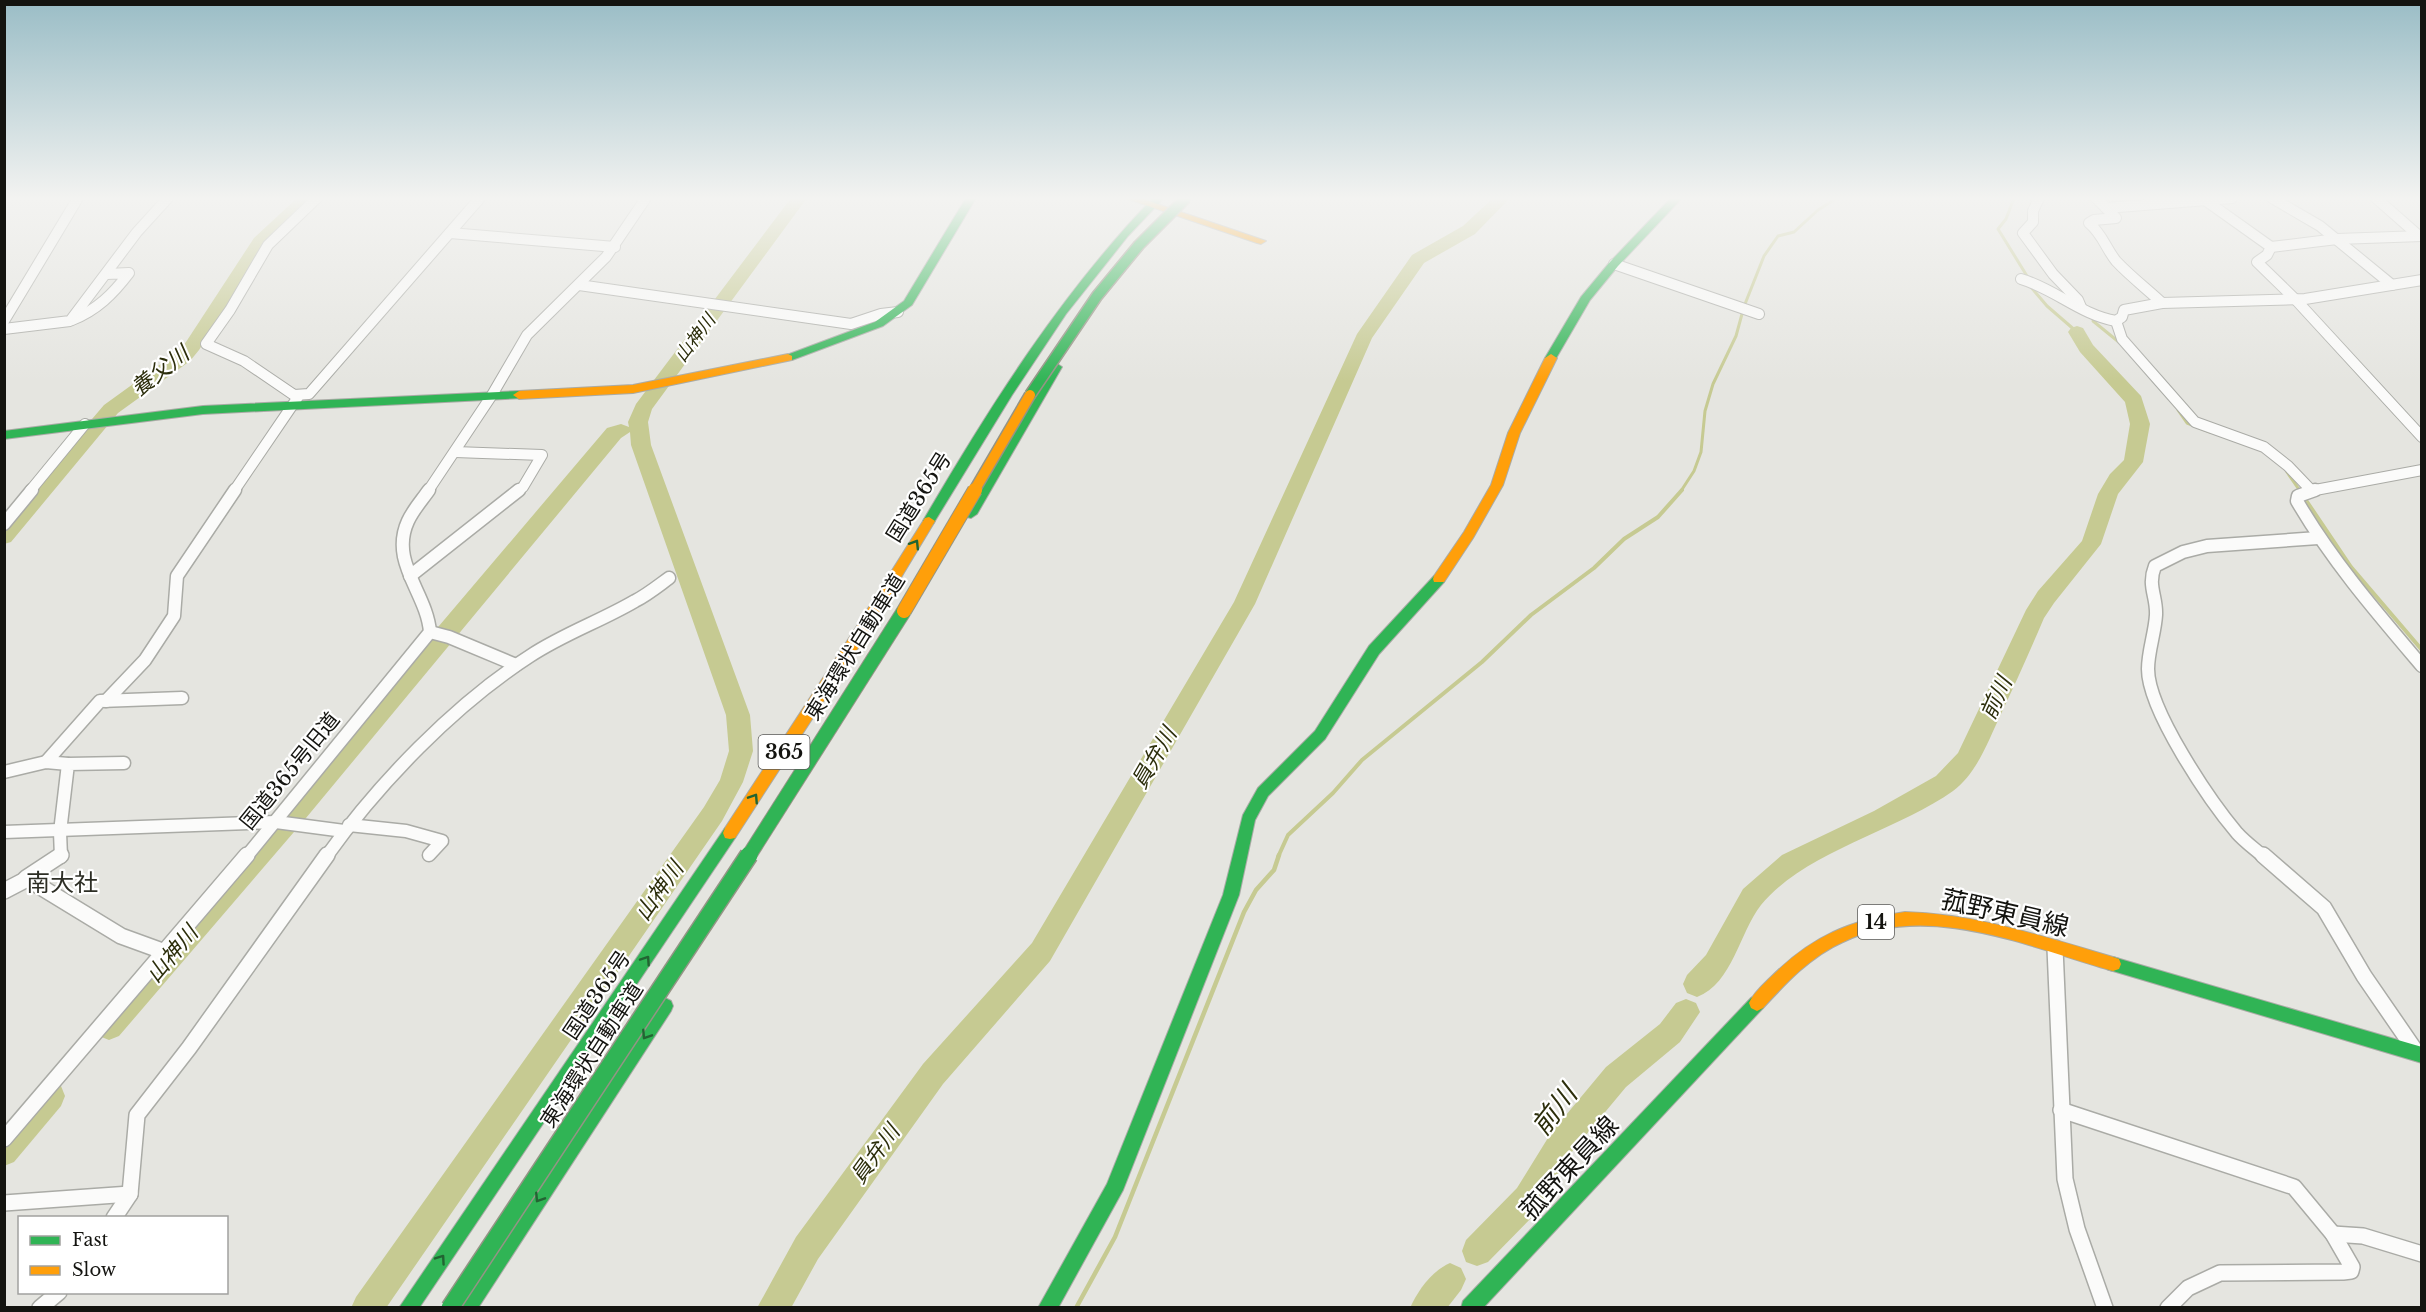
<svg xmlns="http://www.w3.org/2000/svg" width="2426" height="1312" font-family="'Libre Baskerville','Noto Sans JP',serif">
<style>
.lines{fill:none;stroke-linecap:round;stroke-linejoin:round}
.stream-far2{stroke:#c6ca92;stroke-width:3}
.stream-far1{stroke:#c6ca92;stroke-width:4}
.stream{stroke:#c6ca92;stroke-width:4.5}
.river{fill:#c6ca92;fill-rule:evenodd}
.street-far2-casing{stroke:#aaaba6;stroke-width:12}
.street-far1-casing{stroke:#aaaba6;stroke-width:15}
.street-casing{stroke:#aaaba6;stroke-width:18}
.fast-casing{stroke:#aaaba6;stroke-width:2}
.slow-casing{stroke:#aaaba6;stroke-width:2}
.street-far2{stroke:#fbfbfa;stroke-width:10}
.street-far1{stroke:#fbfbfa;stroke-width:12}
.street{stroke:#fbfbfa;stroke-width:15}
.fast{fill:#30b455;fill-rule:evenodd}
.slow{fill:#ff9f0a;fill-rule:evenodd}
.fast-bridge-far2-casing{stroke:#949485;stroke-width:13;stroke-linecap:butt}
.fast-bridge-far1-casing{stroke:#949485;stroke-width:16;stroke-linecap:butt}
.fast-bridge-casing{stroke:#949485;stroke-width:20;stroke-linecap:butt}
.slow-bridge-far1-casing{stroke:#949485;stroke-width:13;stroke-linecap:butt}
.slow-bridge-casing{stroke:#949485;stroke-width:16;stroke-linecap:butt}
.fast-bridge-far2{stroke:#30b455;stroke-width:10}
.fast-bridge-far1{stroke:#30b455;stroke-width:14}
.fast-bridge{stroke:#30b455;stroke-width:17}
.slow-bridge-far1{stroke:#ff9f0a;stroke-width:10}
.slow-bridge{stroke:#ff9f0a;stroke-width:14}
.oneway{stroke:#226432}
.labels{text-anchor:middle;dominant-baseline:central;stroke-width:4.5;stroke-linejoin:round;paint-order:stroke}
.far-water-label{font-size:18px;font-style:italic;fill:#2c2e0b;stroke:#fff}
.shield{fill:#fff;stroke:#5a5a58;stroke-width:1.5}
.shield-label{font-size:20px;font-weight:bold;fill:#141410}
.street-label{font-size:21px;fill:#141410;stroke:#fff}
.water-label{font-size:22px;font-style:italic;fill:#2c2e0b;stroke:#fff}
.quarter-label{font-size:24px;fill:#2d2e25;stroke:#fff}
.near-street-label{font-size:26px;fill:#141410;stroke:#fff}
.near-water-label{font-size:27px;font-style:italic;fill:#2c2e0b;stroke:#fff}
</style>
<rect width="100%" height="100%" fill="#e5e5e0"/>
<g class="lines">
<!-- stream-far2 -->
<g class="stream-far2">
<path d="M2014,198L2006,219L1998,229L2027,276"/>
<path d="M2030,286L2047,306L2077,332"/>
<path d="M1745,304L1764,256L1778,236L1794,232L1818,210L1837,198"/>
<path d="M2093,321L2120,343"/>
<path d="M2178,410L2187,423L2210,432"/>
<path d="M2287,472L2300,491"/>
<path d="M1681,491L1694,471L1701,452L1705,411L1713,384L1736,336L1742,314"/>
</g>
<!-- stream-far1 -->
<g class="stream-far1">
<path d="M2299,490L2351,567L2422,650"/>
<path d="M1278,857L1288,835L1333,793L1362,760L1482,662L1531,615L1594,568L1624,539L1658,517L1682,490"/>
</g>
<!-- stream -->
<path class="stream" d="M1076,1308L1115,1237L1244,912L1256,890L1274,870L1279,855"/>
<!-- river -->
<g class="river">
<path d="M297,198H314L266,245L199,350L190,361L118,413L11,542L4,544V522L104,405L176,353L186,342L254,238Z"/>
<path d="M791,198H807L652,409L648,422L651,445L750,715L753,751L743,782L722,821L386,1308H351L356,1297L704,807L720,780L729,751L726,715L631,445L630,432L621,438L306,818L119,1036L109,1040L99,1036L95,1027L99,1018L288,804L607,428L621,424L629,427L628,422L636,404Z"/>
<path d="M1493,198H1510L1475,234L1424,263L1372,338L1255,604L1050,961L943,1084L818,1259L791,1308H757L796,1237L923,1064L1032,943L1234,602L1357,334L1412,255L1463,226Z"/>
<path d="M2077,326L2083,328L2093,345L2141,396L2150,424L2143,462L2118,494L2101,544L2054,603L2044,618C2030,651 2016,682 2001,714C1988,741 1978,772 1953,791C1897,831 1804,852 1761,905C1739,933 1733,983 1697,997L1687,993L1683,984L1687,975L1706,955L1743,889L1782,855L1874,811L1936,776L1958,753L2026,610L2038,591L2082,541L2098,494L2110,474L2124,460L2130,424L2125,402L2080,352L2068,332L2071,328Z"/>
<path d="M1686,999L1696,1003L1700,1012L1680,1042L1626,1087L1571,1153L1539,1210L1488,1262L1477,1266L1466,1262L1462,1251L1466,1240L1517,1188L1551,1133L1606,1067L1660,1024L1676,1003Z"/>
<path d="M51,1082L61,1086L65,1096L61,1106L14,1162L4,1166V1129L41,1086Z"/>
<path d="M1450,1263L1461,1268L1466,1279L1461,1290L1447,1308H1410C1418,1290 1432,1271 1450,1263Z"/>
</g>
<defs>
<g id="street-far2">
<path d="M317,198L268,245L230,310L206,344L244,361L294,395L309,394L480,198"/>
<path d="M2039,198L2033,211V222L2023,233L2053,274L2078,300L2081,307"/>
<path d="M2096,198L2116,218L2094,220L2089,223C2103,235 2105,247 2116,261C2130,276 2147,289 2162,303L2305,299L2422,280"/>
<path d="M2272,198L2320,226L2392,285"/>
<path d="M2376,198L2419,236"/>
<path d="M2205,200L2271,247L2267,255L2257,262L2296,300L2422,437"/>
<path d="M2106,208L2232,198"/>
<path d="M450,233L615,247"/>
<path d="M2271,247L2337,239L2422,236"/>
<path d="M1614,264L1759,314"/>
<path d="M2021,279C2055,289 2081,315 2116,321L2122,317L2124,310L2162,303"/>
<path d="M579,285L851,324L881,314L898,312"/>
<path d="M72,320C97,310 113,294 129,273L107,274"/>
<path d="M4,321L78,198"/>
<path d="M2116,321L2122,339L2195,422L2264,447L2288,466L2311,490"/>
<path d="M4,329L70,321L137,232L168,198"/>
<path d="M455,452L542,455L523,487L517,491"/>
<path d="M30,491L85,424"/>
<path d="M234,491L298,397"/>
<path d="M428,491L492,395L527,335L606,257L646,198"/>
<path d="M2310,491L2422,470"/>
</g>
<g id="street-far1">
<path d="M2315,490L2298,496L2297,501C2332,561 2377,613 2422,666"/>
<path d="M4,524L32,490"/>
<path d="M410,576L519,490"/>
<path d="M430,632L449,637L516,665"/>
<path d="M106,701L145,660L174,616L177,576L235,490"/>
<path d="M46,762L100,701L182,698"/>
<path d="M4,772L46,762L68,764"/>
<path d="M349,825L406,831L442,841L429,855"/>
<path d="M4,832L276,822L344,831"/>
<path d="M61,857L60,832L68,764L124,763"/>
<path d="M246,857L430,632C427,593 389,562 408,521C413,510 422,500 429,490"/>
<path d="M326,857C378,784 454,705 530,656C563,634 601,621 635,601C647,595 658,586 669,578"/>
<path d="M2264,857C2255,849 2245,842 2237,833C2210,801 2148,710 2148,669C2148,651 2155,633 2156,615C2157,596 2147,586 2155,566L2183,552L2207,546L2318,538"/>
</g>
<g id="street">
<path d="M61,855L26,878L121,936L165,952"/>
<path d="M2263,855L2324,908L2364,976L2417,1053"/>
<path d="M4,891L27,879"/>
<path d="M2055,948L2065,1179L2077,1229L2105,1308"/>
<path d="M2061,1110L2294,1187L2333,1234L2352,1267L2351,1271L2343,1272L2220,1273L2188,1288L2168,1308"/>
<path d="M4,1139L247,855"/>
<path d="M4,1203L130,1194"/>
<path d="M114,1218L130,1194L137,1115L189,1048L327,855"/>
<path d="M2333,1234L2363,1236L2422,1254"/>
<path d="M40,1308L59,1292"/>
</g>
<g id="fast">
<path d="M966,198H976L912,305L883,326L792,360H784V356L875,322L904,301Z"/>
<path d="M1153,198H1164L1128,236L1066,314L1012,395L933,524H925L923,521C990,406 1061,294 1153,198Z"/>
<path d="M1671,198H1682L1618,266L1590,300L1555,360H1547L1545,358L1581,297L1610,262Z"/>
<path d="M1056,363L1062,367L977,514L971,518L967,517L965,514L1050,367Z"/>
<path d="M519,391L525,395L523,398L203,414L4,439V431L203,406Z"/>
<path d="M1439,574L1444,576L1445,579L1444,582L1379,654L1325,739L1268,796L1255,820L1239,895L1123,1190L1058,1308H1038L1107,1184L1223,895L1243,815L1258,788L1315,731L1369,646L1434,576Z"/>
<path d="M730,827L735,828L737,833L735,838L419,1308H399L725,828Z"/>
<path d="M2113,957L2422,1047V1063L2113,971L2107,969L2105,964L2107,959Z"/>
<path d="M1757,995L1763,998L1765,1003L1763,1008L1483,1308H1461L1463,1301L1751,998Z"/>
<path d="M665,998L671,1001L673,1006L671,1011L478,1308H458L659,1001Z"/>
</g>
<g id="slow">
<path d="M1125,198H1140L1266,241L1261,244L1257,243Z"/>
<path d="M788,354L792,356V360L633,393L519,399L513,395L519,391L633,385Z"/>
<path d="M1551,354L1557,358L1520,433L1503,485L1473,538L1444,582H1434L1433,579L1434,576L1464,532L1491,485L1508,433L1545,358Z"/>
<path d="M929,517L935,521L867,634L735,838L730,839L725,838L723,833L725,828L857,626L925,518Z"/>
<path d="M1905,912C1978,914 2044,937 2113,957L2119,959L2121,964L2119,969L2113,971C2029,947 1928,901 1843,942C1811,956 1786,983 1763,1008L1757,1011L1751,1008L1749,1003C1754,992 1765,983 1773,975C1813,936 1850,920 1905,912Z"/>
</g>
</defs>
<!-- street-far2 casing -->
<use href="#street-far2" class="street-far2-casing"/>
<!-- street-far1 casing -->
<use href="#street-far1" class="street-far1-casing"/>
<!-- street casing -->
<use href="#street" class="street-casing"/>
<!-- fast casing -->
<use href="#fast" class="fast-casing"/>
<!-- slow casing -->
<use href="#slow" class="slow-casing"/>
<!-- street-far2 -->
<use href="#street-far2" class="street-far2"/>
<!-- street-far1 -->
<use href="#street-far1" class="street-far1"/>
<!-- street -->
<use href="#street" class="street"/>
<!-- fast -->
<use href="#fast" class="fast"/>
<!-- slow -->
<use href="#slow" class="slow"/>
<defs>
<path id="fast-bridge-far2" d="M1030,395L1097,296L1139,245L1186,198"/>
<path id="fast-bridge-far1" d="M748,857L904,611"/>
<path id="fast-bridge" d="M450,1308L749,855"/>
<path id="slow-bridge-far1" d="M974,491L1030,395"/>
<path id="slow-bridge" d="M904,611L975,490"/>
</defs>
<!-- fast-bridge-far2 casing -->
<use href="#fast-bridge-far2" class="fast-bridge-far2-casing"/>
<!-- fast-bridge-far1 casing -->
<use href="#fast-bridge-far1" class="fast-bridge-far1-casing"/>
<!-- fast-bridge casing -->
<use href="#fast-bridge" class="fast-bridge-casing"/>
<!-- slow-bridge-far1 casing -->
<use href="#slow-bridge-far1" class="slow-bridge-far1-casing"/>
<!-- slow-bridge casing -->
<use href="#slow-bridge" class="slow-bridge-casing"/>
<!-- fast-bridge-far2 -->
<use href="#fast-bridge-far2" class="fast-bridge-far2"/>
<!-- fast-bridge-far1 -->
<use href="#fast-bridge-far1" class="fast-bridge-far1"/>
<!-- fast-bridge -->
<use href="#fast-bridge" class="fast-bridge"/>
<!-- slow-bridge-far1 -->
<use href="#slow-bridge-far1" class="slow-bridge-far1"/>
<!-- slow-bridge -->
<use href="#slow-bridge" class="slow-bridge"/>
</g>
<!-- one-way arrows -->
<defs><path id="oneway-chevron" d="M-2-3.5L2.5 0L-2 3.5" fill="none" stroke-width="1.6" stroke-linecap="round" stroke-linejoin="round" transform="scale(1.5)"/></defs>
<g class="oneway">
<use href="#oneway-chevron" transform="translate(915 544) rotate(-58)"/>
<use href="#oneway-chevron" transform="translate(754 798) rotate(-57)"/>
<use href="#oneway-chevron" transform="translate(646 960) rotate(-56)"/>
<use href="#oneway-chevron" transform="translate(646 1035) rotate(123)"/>
<use href="#oneway-chevron" transform="translate(539 1198) rotate(123)"/>
<use href="#oneway-chevron" transform="translate(441 1259) rotate(-55)"/>
</g>
<!-- sky -->
<linearGradient id="sky" x2="0" y2="1"><stop stop-color="#9abdc6"/><stop offset="0.52" stop-color="#f3f3f1"/><stop offset="1" stop-color="#f3f3f1" stop-opacity="0"/></linearGradient>
<rect width="2426" height="382" fill="url(#sky)"/>
<g class="labels">
<!-- far-water labels -->
<g class="far-water-label">
<text transform="translate(695 338) rotate(-53)">山神川</text>
</g>
<!-- shield labels -->
<g class="shield">
<rect x="758.5" y="735" width="51" height="34" rx="4.5"/>
<rect x="1858" y="905" width="36" height="34" rx="4.5"/>
</g>
<g class="shield-label">
<text x="784" y="752">365</text>
<text x="1876" y="922">14</text>
</g>
<!-- street labels -->
<g class="street-label">
<text transform="translate(919 497) rotate(-58)">国道365号</text>
<text transform="translate(855 647) rotate(-58)">東海環状自動車道</text>
<text transform="translate(290 771) rotate(-51)">国道365号旧道</text>
<text transform="translate(597 995) rotate(-56)">国道365号</text>
<text transform="translate(592 1055) rotate(-57)">東海環状自動車道</text>
</g>
<!-- water labels -->
<g class="water-label">
<text transform="translate(160 371) rotate(-38)">養父川</text>
<text transform="translate(1996 698) rotate(-65)">前川</text>
<text transform="translate(1154 758) rotate(-60)">員弁川</text>
<text transform="translate(659 891) rotate(-55)">山神川</text>
<text transform="translate(172 954) rotate(-50)">山神川</text>
<text transform="translate(875 1154) rotate(-54)">員弁川</text>
</g>
<!-- quarter labels -->
<g class="quarter-label">
<text x="62" y="882">南大社</text>
</g>
<!-- near-street labels -->
<g class="near-street-label">
<text transform="translate(2005 913) rotate(13)">菰野東員線</text>
<text transform="translate(1569 1168) rotate(-47)">菰野東員線</text>
</g>
<!-- near-water labels -->
<g class="near-water-label">
<text transform="translate(1554 1110) rotate(-52)">前川</text>
</g>
</g>
<!-- border -->
<rect width="2426" height="1312" fill="none" stroke="#141410" stroke-width="12"/>
<!-- legend -->
<rect x="18" y="1216" width="210" height="78" fill="#ffffff" stroke="#a1a19f" stroke-width="1.5"/>
<rect x="30" y="1236" width="30" height="9" fill="#30b455" stroke="#a1a19f" stroke-width="1.5"/>
<text x="72" y="1246" font-size="18" fill="#141410">Fast</text>
<rect x="30" y="1266" width="30" height="9" fill="#ff9f0a" stroke="#a1a19f" stroke-width="1.5"/>
<text x="72" y="1276" font-size="18" fill="#141410">Slow</text>
</svg>
